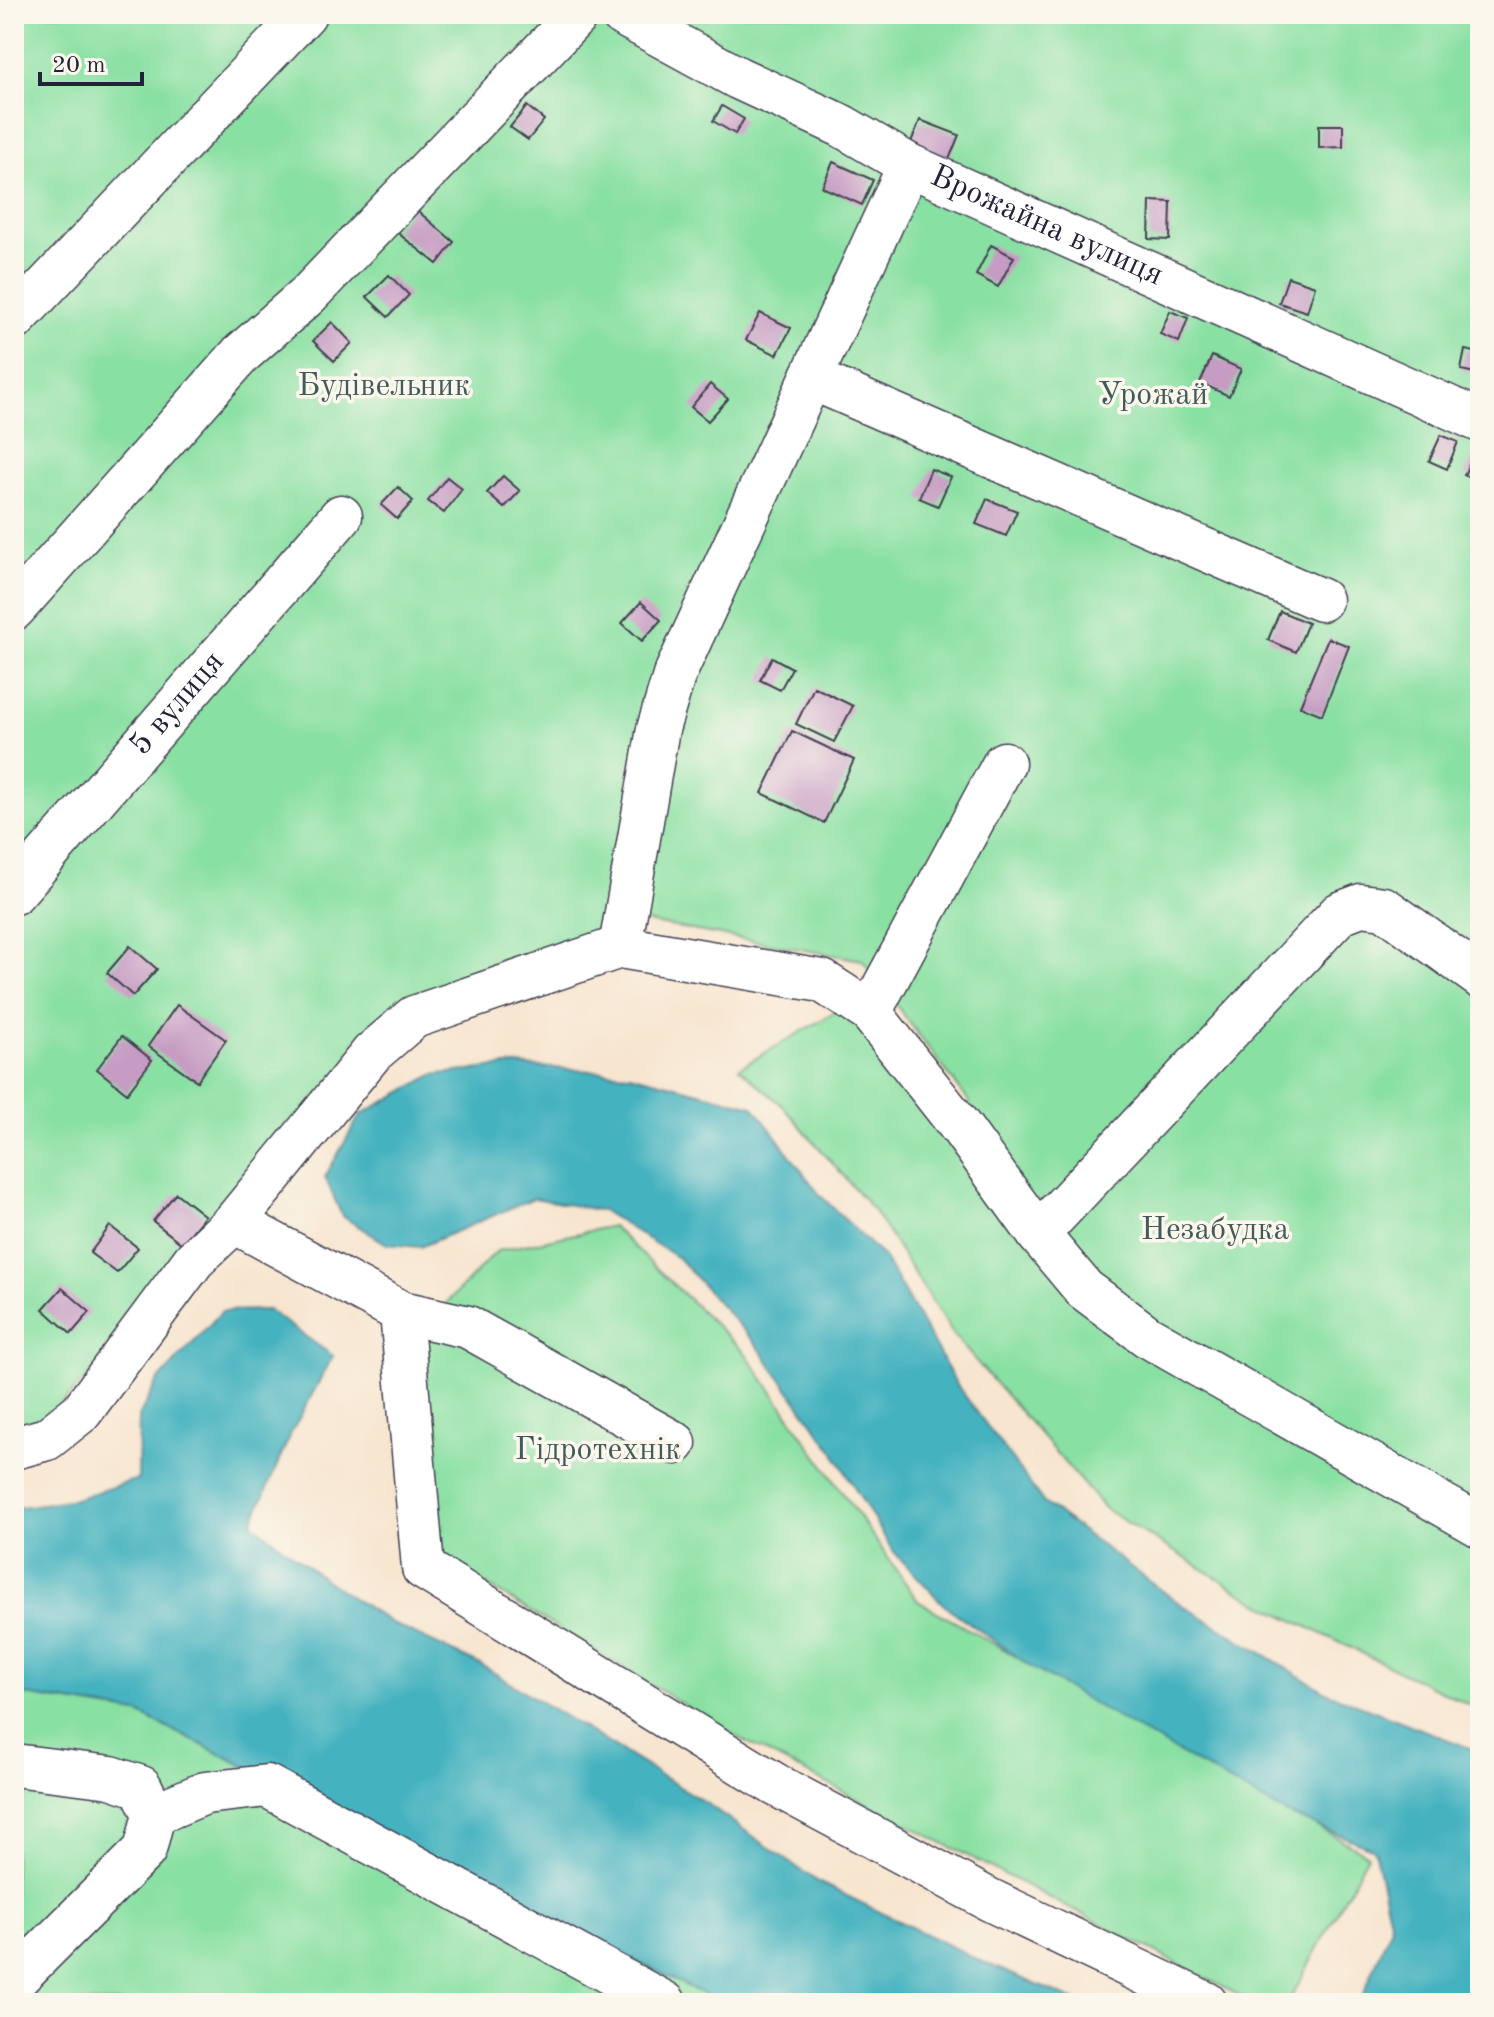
<svg xmlns="http://www.w3.org/2000/svg" width="1494" height="2017" font-family="'Old Standard TT',serif">
<style>
.green{fill:#89e0a3;stroke:#56816f;stroke-width:2}
.water{fill:#44b2bf;stroke:#336a7d;stroke-width:2}
.building{fill:#c69cc3}
.lines{fill:none;stroke-linecap:round;stroke-linejoin:round}
.minor-casing{stroke:#423f51;stroke-width:45}
.minor{stroke:#fff;stroke-width:42}
.labels{text-anchor:middle;dominant-baseline:central;stroke-width:7;stroke-linejoin:round;paint-order:stroke}
.street-label{font-size:32px;fill:#22223b;stroke:#fbf7ec}
.park-label{font-size:32px;fill:#415b5a;stroke:#fbf7ec}
</style>
<rect width="100%" height="100%" fill="#fbf7ec"/>
<filter id="ink" filterUnits="userSpaceOnUse"><feTurbulence type="fractalNoise" baseFrequency=".0125" numOctaves="2"/><feDisplacementMap in="SourceGraphic" scale="16" xChannelSelector="R" yChannelSelector="G"/><feConvolveMatrix kernelMatrix="1 2 1 2 8 2 1 2 1" color-interpolation-filters="sRGB"/></filter>
<filter id="wash" filterUnits="userSpaceOnUse"><feTurbulence type="fractalNoise" baseFrequency=".006" numOctaves="4" result="noise"/><feDisplacementMap in="SourceGraphic" scale="32" xChannelSelector="R" yChannelSelector="G"/><feGaussianBlur stdDeviation="1.8" result="paint"/><feColorMatrix in="noise" values="0 0 0 0 0 0 0 0 0 0 0 0 0 0 0 0 0 1.4 0 .05"/><feComposite in="paint" operator="in"/></filter>
<g filter="url(#wash)">
<rect width="100%" height="100%" fill="#f7e5cf"/>
<!-- green -->
<g class="green">
<path d="M14,14H1480V1710L1260,1604L1105,1509L955,1337L874,1211L783,1106L739,1068L851,1003L947,1127L970,1103L862,960L629,919L417,993L145,1291L97,1368L30,1435H14Z"/>
<path d="M612,1226L746,1354L918,1601L1368,1855L1288,2003H1254L735,1736L432,1552L414,1336L497,1251Z"/>
<path d="M14,1693L138,1713L721,2003H14Z"/>
</g>
<!-- water -->
<g class="water">
<path d="M515,1065L630,1074L753,1106L820,1195L885,1259L957,1385L1044,1503L1179,1603L1328,1693L1480,1752V2003H1360L1391,1926L1374,1849L1285,1813L1133,1727L1031,1667L944,1605L892,1550L833,1451L756,1344L678,1258L603,1211L534,1198L420,1247L387,1244L342,1216L325,1177L360,1115L433,1075Z"/>
<path d="M268,1310L333,1356L290,1435L252,1523L327,1581L393,1624L481,1665L709,1805L818,1882L983,1962L1080,2003H721L138,1713L14,1693V1508L75,1499L138,1479L139,1417L157,1382L222,1311Z"/>
</g>
<g id="blocks">
<!-- building -->
<g class="building">
<path d="M527,106L544,120L528,140L510,127Z"/>
<path d="M722,106L744,119L735,134L713,121Z"/>
<path d="M920,120L959,135L948,162L909,147Z"/>
<path d="M1319,125H1343V147L1319,148Z"/>
<path d="M833,162L873,180L862,205L822,187Z"/>
<path d="M1150,201L1171,202L1170,240L1149,239Z"/>
<path d="M413,207L454,242L437,264L394,230Z"/>
<path d="M991,245L1014,257L998,287L976,275Z"/>
<path d="M389,275L409,295L388,317L367,297Z"/>
<path d="M1288,277L1315,286L1307,312L1279,303Z"/>
<path d="M1170,311L1188,318L1179,342L1160,334Z"/>
<path d="M760,313L791,328L777,355L746,340Z"/>
<path d="M332,322L352,343L334,361L313,341Z"/>
<path d="M1465,350L1480,353V374L1461,370Z"/>
<path d="M1212,356L1241,369L1229,396L1200,383Z"/>
<path d="M710,384L728,399L708,421L691,407Z"/>
<path d="M1441,435L1458,442L1447,469L1429,461Z"/>
<path d="M1476,450L1480,451V482L1464,475Z"/>
<path d="M931,469L951,477L938,506L919,498Z"/>
<path d="M503,476L520,491L504,508L487,493Z"/>
<path d="M447,477L462,489L444,513L428,501Z"/>
<path d="M398,487L413,501L397,519L381,505Z"/>
<path d="M987,499L1017,511L1006,536L976,524Z"/>
<path d="M641,602L661,620L642,641L622,623Z"/>
<path d="M1280,611L1308,623L1296,652L1268,640Z"/>
<path d="M1328,638L1349,646L1322,715L1300,706Z"/>
<path d="M772,657L792,668L780,690L760,680Z"/>
<path d="M814,687L853,706L834,742L796,724Z"/>
<path d="M792,731L854,760L824,823L762,793Z"/>
<path d="M130,946L157,969L133,996L107,973Z"/>
<path d="M177,1005L226,1040L197,1081L148,1046Z"/>
<path d="M122,1036L152,1060L127,1093L97,1069Z"/>
<path d="M176,1193L205,1216L182,1244L153,1221Z"/>
<path d="M110,1226L138,1248L117,1273L90,1253Z"/>
<path d="M62,1288L90,1312L71,1334L43,1309Z"/>
</g>
</g>
</g>
<g filter="url(#ink)">
<use href="#blocks" fill-opacity="0" stroke="#423f51" stroke-width="2"/>
<g class="lines">
<defs>
<g id="minor">
<path id="s1" d="M621,14L738,78L842,126L909,165L1480,421"/>
<path d="M14,320L305,14"/>
<path d="M813,379L1321,600"/>
<path d="M14,609L241,354L308,295L578,14"/>
<path id="s2" d="M14,893L341,516"/>
<path d="M620,947L658,729L674,676L909,165"/>
<path d="M870,1012L1004,763"/>
<path d="M234,1222L401,1312L468,1327L675,1443"/>
<path d="M1038,1234L1340,913L1361,905L1384,908L1480,977"/>
<path d="M401,1312L423,1568L776,1785L990,1900L1206,2003"/>
<path d="M14,1448L47,1439L81,1412L194,1260L234,1222L372,1053L414,1017L620,947L822,981L870,1012L962,1129L1038,1234L1084,1289L1147,1336L1480,1526"/>
<path d="M14,1765L111,1777L141,1787L154,1814L145,1850L14,1981"/>
<path d="M154,1814L205,1793L267,1786L665,2003"/>
</g>
</defs>
<!-- minor casing -->
<use href="#minor" class="minor-casing"/>
<!-- minor -->
<use href="#minor" class="minor"/>
</g>
</g>
<g class="labels">
<!-- street labels -->
<g class="street-label">
<text stroke="none"><textPath href="#s1" startOffset="476">Врожайна вулиця</textPath></text>
<text stroke="none"><textPath href="#s2" startOffset="250">5 вулиця</textPath></text>
</g>
<!-- park labels -->
<g class="park-label">
<text x="384" y="387">Будівельник</text>
<text x="1153" y="396">Урожай</text>
<text x="1215" y="1231">Незабудка</text>
<text x="598" y="1451">Гідротехнік</text>
</g>
</g>
<!-- margin -->
<rect width="1494" height="2017" fill="none" stroke="#fbf7ec" stroke-width="48"/>
<!-- scale -->
<path d="M40 72v12h102v-12" fill="none" stroke="#22223b" stroke-width="4"/>
<text x="52" y="72" font-size="24" fill="#22223b" stroke="#fbf7ec" stroke-width="6" paint-order="stroke">20 m</text>
</svg>
